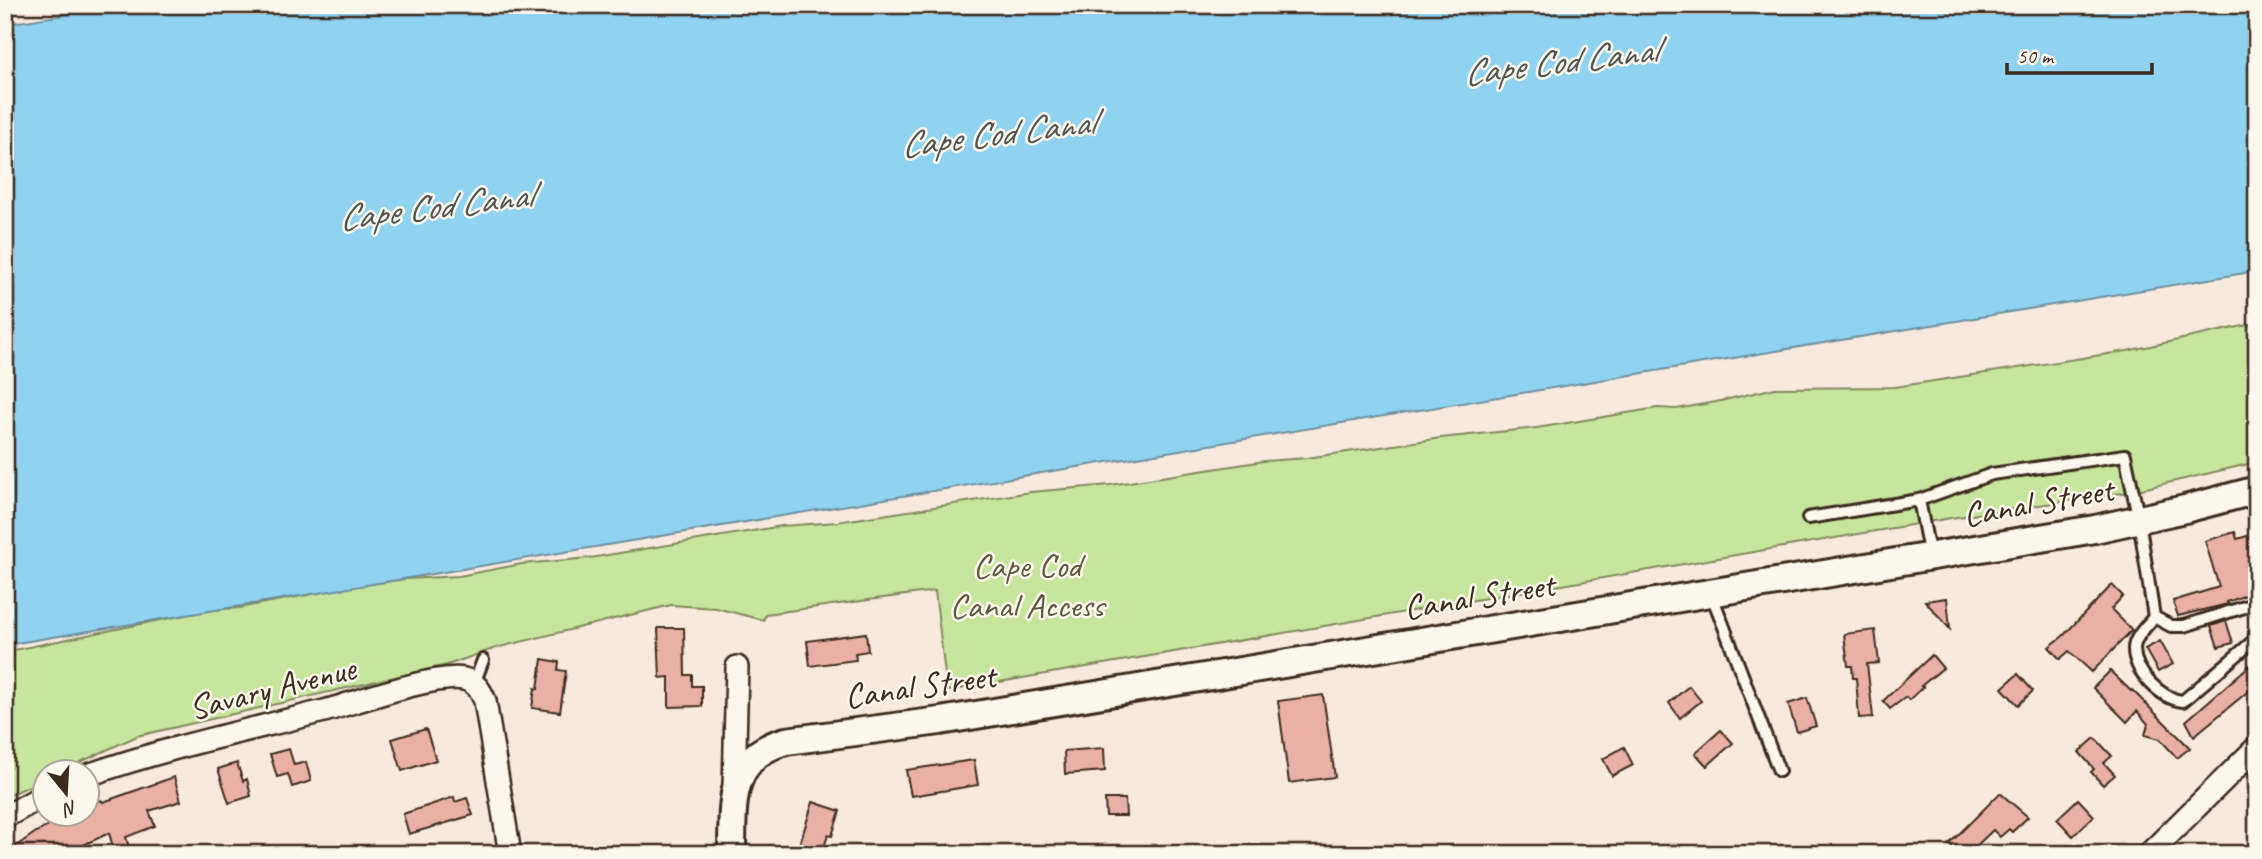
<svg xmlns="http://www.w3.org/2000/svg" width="2262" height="859" font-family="Caveat,sans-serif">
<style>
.green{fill:#c7e59c;stroke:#81885d;stroke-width:2}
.water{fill:#90d3f1;stroke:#6e8f9d;stroke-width:2}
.building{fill:#eab0a5;stroke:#3b2a1e;stroke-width:2}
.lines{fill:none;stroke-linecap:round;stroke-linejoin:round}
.service-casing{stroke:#3b2a1e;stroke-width:16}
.minor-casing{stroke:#3b2a1e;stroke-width:26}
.tertiary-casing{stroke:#3b2a1e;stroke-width:32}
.service{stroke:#fbf7ec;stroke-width:10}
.minor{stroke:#fbf7ec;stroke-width:21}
.tertiary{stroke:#fbf7ec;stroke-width:26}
.labels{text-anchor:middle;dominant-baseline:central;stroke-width:5;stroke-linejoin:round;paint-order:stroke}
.street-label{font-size:35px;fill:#3b2a1e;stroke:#fbf7ec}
.park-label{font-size:35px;fill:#5e593e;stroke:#fbf7ec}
.water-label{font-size:37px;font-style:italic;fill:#505453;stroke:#fbf7ec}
</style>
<rect width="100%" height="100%" fill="#f8e9de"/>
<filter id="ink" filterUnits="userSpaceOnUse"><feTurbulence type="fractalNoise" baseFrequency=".0143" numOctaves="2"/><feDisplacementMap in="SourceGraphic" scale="14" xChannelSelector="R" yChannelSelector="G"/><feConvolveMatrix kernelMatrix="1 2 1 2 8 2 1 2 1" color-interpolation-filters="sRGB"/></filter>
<g filter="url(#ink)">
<!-- green -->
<path class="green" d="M2257,323V462L2129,492L1951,518L947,691L935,591L766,614L763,620L716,608L671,605L496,648L447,665L137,736L61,771L46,772L45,779L5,797V652L19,649L209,610L239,608L349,587L406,579L459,576L522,564L590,558L782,526L837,522L1031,492L1110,485L1264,461L1307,458L1441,438L1537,428L1657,408L1676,409L1716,402L1775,388L1895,387L2127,351Z"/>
<!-- water -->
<path class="water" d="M130,5H2257V271L5,645V24Z"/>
<!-- building -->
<g class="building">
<path d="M2235,532L2237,539L2257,533V591L2227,602L2228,604L2178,616L2173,601L2219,587L2205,541Z"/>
<path d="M2112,585L2123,596L2111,609L2132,630L2092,672L2069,651L2060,659L2049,647L2063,636Z"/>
<path d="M1947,598L1950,629L1925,601Z"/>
<path d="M2226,621L2233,643L2218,647L2211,626Z"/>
<path d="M658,628H684L685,675H692V686H702V706L669,707V677L660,678Z"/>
<path d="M1875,630L1879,663L1867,664L1873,717L1859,718L1856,678H1853L1852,666H1848L1844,634Z"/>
<path d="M866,633L868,651L855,653L856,660L810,666L807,641Z"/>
<path d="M2160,641L2173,664L2158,672L2145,649Z"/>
<path d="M1932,655L1943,668L1921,686L1923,687L1909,700L1906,697L1890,709L1883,701Z"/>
<path d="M542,659L559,662L558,670L566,671L560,712L532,708L535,688L538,689Z"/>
<path d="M2257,659V684L2194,736L2186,721Z"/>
<path d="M2110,671L2131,691L2132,690L2145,703L2144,705L2145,703L2190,748L2177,758L2160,739L2145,735L2148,724L2137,711L2127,722L2093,688Z"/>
<path d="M2018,674L2033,691L2018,705L2002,688Z"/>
<path d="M1689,686L1701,701L1680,718L1669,703Z"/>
<path d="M1323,695L1335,777L1289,783L1278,701Z"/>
<path d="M1807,698L1816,726L1797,732L1788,704Z"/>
<path d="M426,729L436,760L402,771L392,739Z"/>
<path d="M1721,730L1733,743L1707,766L1695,753Z"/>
<path d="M2095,738L2112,756L2104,763L2115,775L2103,785L2091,772L2094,769L2079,752Z"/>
<path d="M1624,747L1633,765L1612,776L1603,759Z"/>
<path d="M1104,748L1105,771L1065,774L1064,751Z"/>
<path d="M289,749L294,765L306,762L311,781L292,787L288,774L277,777L270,754Z"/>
<path d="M974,760L978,785L911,796L906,770Z"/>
<path d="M237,763L243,781L247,779L251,796L229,803L218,769Z"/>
<path d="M174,777L181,801L149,811L155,826L126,837L131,854H115L109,833L77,848L80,854H5L36,832L71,814H88V806L101,800L103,802Z"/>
<path d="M2000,793L2028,817L2012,832L2009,829L2000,837L1993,830L1968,854H1958L1949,844Z"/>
<path d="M454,797L455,802L467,798L473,815L409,834L403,814Z"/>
<path d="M1105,799H1125L1126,816H1106Z"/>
<path d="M2078,799L2094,816L2073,836L2057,819Z"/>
<path d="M813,802L840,811L832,836L828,835L822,854L798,849Z"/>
</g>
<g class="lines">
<defs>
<g id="service">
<path d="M1919,500L1992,474L2125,455L2139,520L2154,617"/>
<path d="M1808,518L1919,500L1930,557"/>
<path d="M1711,593L1779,771"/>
<path d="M2154,617C2147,626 2134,637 2134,649C2134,672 2161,699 2183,701L2257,638"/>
<path d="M2154,617L2171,626H2184L2257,603"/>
<path d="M474,684L483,660"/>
</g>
<g id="minor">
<path d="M88,775C165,748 245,731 324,711C354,703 437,673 464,679C476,682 481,691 485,701L510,854"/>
<path d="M734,788L737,667"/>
<path d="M5,817L46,794"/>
<path d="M2149,854L2257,747"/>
</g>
<path id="tertiary" d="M732,854C733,803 727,757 786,741L940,721L2095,529L2185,509L2257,490"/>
</defs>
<!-- service casing -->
<use href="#service" class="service-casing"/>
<!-- minor casing -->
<use href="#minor" class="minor-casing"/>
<!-- tertiary casing -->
<use href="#tertiary" class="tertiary-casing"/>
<!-- service -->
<use href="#service" class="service"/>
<!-- minor -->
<use href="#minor" class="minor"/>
<!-- tertiary -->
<use href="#tertiary" class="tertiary"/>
</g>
</g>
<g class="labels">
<!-- street labels -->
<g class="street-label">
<text transform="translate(2038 502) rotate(-10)">Canal Street</text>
<text transform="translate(1479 596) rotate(-9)">Canal Street</text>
<text transform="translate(920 686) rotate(-8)">Canal Street</text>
<text transform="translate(272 688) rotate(-14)">Savary Avenue</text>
</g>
<!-- park labels -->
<g class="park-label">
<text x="1027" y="565">Cape Cod<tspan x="1027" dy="40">Canal Access</tspan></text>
</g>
<!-- water labels -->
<g class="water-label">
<text transform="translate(1560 61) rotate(-7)">Cape Cod Canal</text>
<text transform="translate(997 133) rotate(-7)">Cape Cod Canal</text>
<text transform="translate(435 206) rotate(-7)">Cape Cod Canal</text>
</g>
</g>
<!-- margin -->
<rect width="2262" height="859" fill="none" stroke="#fbf7ec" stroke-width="28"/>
<rect x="14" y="14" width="2234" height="831" fill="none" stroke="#3b2a1e" stroke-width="2.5" filter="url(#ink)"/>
<!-- north arrow -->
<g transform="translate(66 793) rotate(162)"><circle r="33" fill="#fbf7ec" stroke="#aea59a" stroke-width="2"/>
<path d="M0-5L12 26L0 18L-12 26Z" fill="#3b2a1e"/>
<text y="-10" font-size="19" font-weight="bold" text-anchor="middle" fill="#3b2a1e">N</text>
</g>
<!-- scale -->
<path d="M2007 63v10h145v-10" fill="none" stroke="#3b2a1e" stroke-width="3.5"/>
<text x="2017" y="63" font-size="21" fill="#3b2a1e" stroke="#fbf7ec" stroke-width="5" paint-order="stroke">50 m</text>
</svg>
